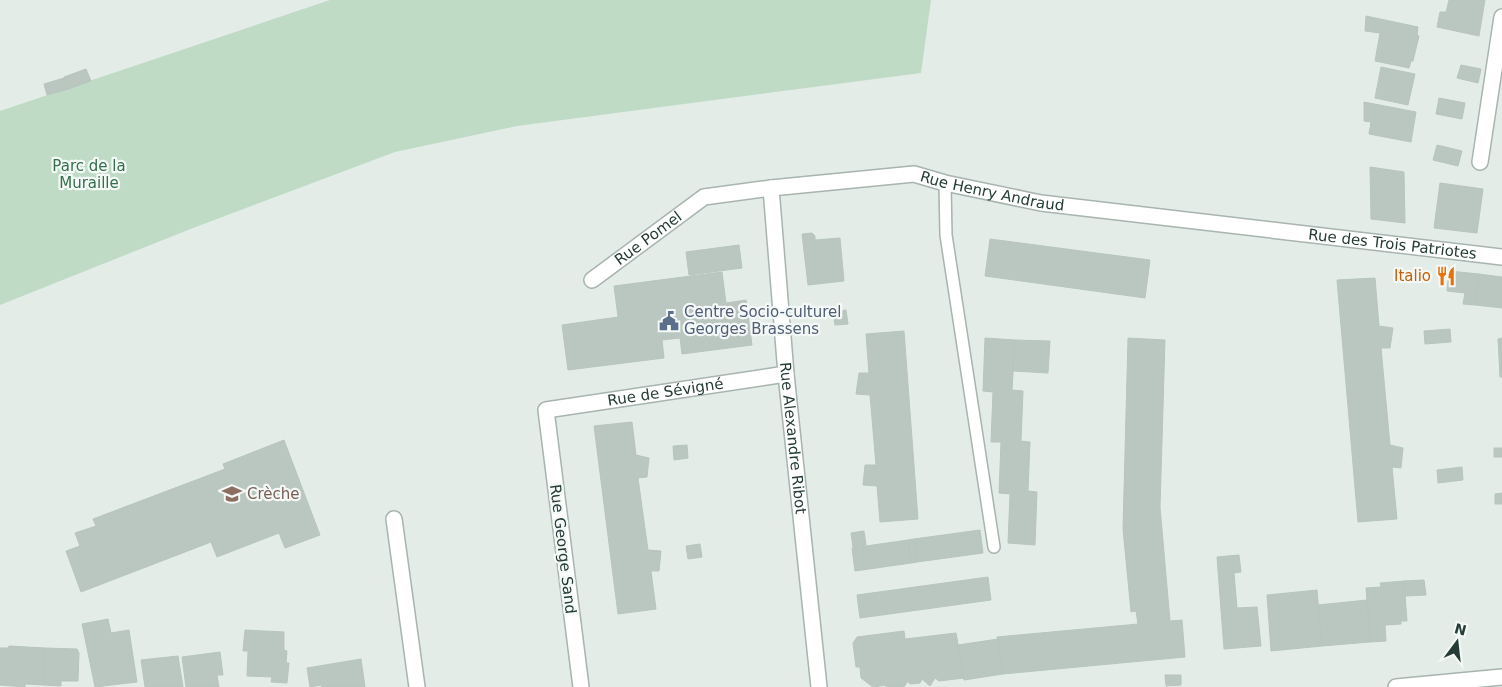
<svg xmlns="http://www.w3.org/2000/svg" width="1502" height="687" font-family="'DejaVu Sans',sans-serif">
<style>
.green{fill:#bfdbc6}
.building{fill:#bac7c1;stroke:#b7c5bf}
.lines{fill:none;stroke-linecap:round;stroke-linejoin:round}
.service-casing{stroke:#a7b4af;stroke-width:14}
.minor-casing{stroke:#a7b4af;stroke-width:18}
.service{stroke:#fff;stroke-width:11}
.minor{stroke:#fff;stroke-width:15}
.labels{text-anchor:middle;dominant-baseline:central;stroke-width:4.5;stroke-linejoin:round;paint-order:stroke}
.park-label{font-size:15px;fill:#336f4a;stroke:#f4f9f7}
.street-label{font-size:15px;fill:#253c36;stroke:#f4f9f7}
.food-label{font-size:15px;fill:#c56008;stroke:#f4f9f7;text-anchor:end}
.service-label{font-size:15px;fill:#4e5e75;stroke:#f4f9f7;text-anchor:start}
.education-label{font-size:15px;fill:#785e54;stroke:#f4f9f7;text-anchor:start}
</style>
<rect width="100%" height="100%" fill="#e4ece8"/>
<!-- green -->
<path class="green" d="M330,0H931L921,73L517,126L395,152L193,228L0,305V111Z"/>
<!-- building -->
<g class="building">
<path d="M1449,0H1485L1479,36L1437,27L1440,12H1446Z"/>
<path d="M1366,16L1418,27L1417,35L1419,36L1413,61H1411L1409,68L1375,61L1380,33L1365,31Z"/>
<path d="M1461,65L1481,69L1478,83L1457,78Z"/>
<path d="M1381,67L1415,74L1408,105L1375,98Z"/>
<path d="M86,69L91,81L68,89L64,77Z"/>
<path d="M64,78L68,89L47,95L44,84Z"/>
<path d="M1439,98L1465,103L1462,119L1436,114Z"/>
<path d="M1364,102L1416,112L1411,142L1369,134L1371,122L1364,121Z"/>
<path d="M1437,145L1462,151L1458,166L1433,160Z"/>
<path d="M1370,167L1404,172L1405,223L1371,219Z"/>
<path d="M1440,183L1483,189L1477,233L1434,228Z"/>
<path d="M812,233L815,236V240L840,238L844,281L808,285L802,234Z"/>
<path d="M990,239L1150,260L1145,298L985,276Z"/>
<path d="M739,245L742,268L689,275L686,252Z"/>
<path d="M1449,271L1479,274L1475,305L1463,304L1465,293L1447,291Z"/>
<path d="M722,272L726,303L746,300L752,345L682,354L680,338L662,340L664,358L568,370L562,325L618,317L614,286Z"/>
<path d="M1479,274L1502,277V308L1475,305Z"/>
<path d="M1375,278L1379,326L1393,328L1390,348H1381L1390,445L1403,448L1401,468L1392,467L1397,519L1358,522L1337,280Z"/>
<path d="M846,310L848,324L835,325L833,312Z"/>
<path d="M1450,329L1451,342L1425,344L1424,331Z"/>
<path d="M904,331L918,519L880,522L877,486L863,485L865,465H876L870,395L856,394L859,373H869L866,334Z"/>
<path d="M985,338L1015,340L1012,390L1023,391L1021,441L1030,442L1028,491L1037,492L1035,545L1008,543L1010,494L999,493L1001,442H991L993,392L983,391Z"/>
<path d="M1128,338L1165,340L1160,507L1170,621L1182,620L1185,657L1003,674L997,637L1138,624L1136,611L1131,612L1123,529Z"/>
<path d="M1502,338V377H1500L1498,339Z"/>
<path d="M1015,340L1050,341L1048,373L1013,371Z"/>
<path d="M632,422L636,455L649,458L647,477L638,478L648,550L661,551L659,571H651L656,609L618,614L594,426Z"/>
<path d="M284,440L320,535L285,548L279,533L217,557L211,542L81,592L66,551L80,546L75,533L96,526L93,519L225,469L223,464Z"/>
<path d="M687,445L688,458L674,460L673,446Z"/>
<rect x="1494" y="448" width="8" height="9"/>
<path d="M1462,467L1463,480L1438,483L1437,470Z"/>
<path d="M1502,493V504H1495V494Z"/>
<path d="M980,530L983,553L917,562L914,539Z"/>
<path d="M864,531L866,545L853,547L851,533Z"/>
<path d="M914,539L917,562L911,563L908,540Z"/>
<path d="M908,540L911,563L855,571L852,548Z"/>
<path d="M700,544L702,557L688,559L686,546Z"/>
<path d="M1239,555L1241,572L1234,573L1237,608L1257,607L1261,646L1224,649L1217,557Z"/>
<path d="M988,577L991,600L860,618L857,595Z"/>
<path d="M1424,580L1426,595L1405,596L1404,581Z"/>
<path d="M1404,581L1407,621H1401V624L1385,625L1386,641L1370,642L1366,588L1381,587L1380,583Z"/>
<path d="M1317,590L1322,646L1271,651L1267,595Z"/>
<path d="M1367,600L1370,642L1322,646L1318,605Z"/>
<path d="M108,619L111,633L129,630L137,682L95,687L82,624Z"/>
<path d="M245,630L284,632V650L287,651L286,663H289L287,683L271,682L272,677L247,676L248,651H243Z"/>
<path d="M904,631L905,639L956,633L964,678L939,681L935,678L930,686L922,679L920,683L910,684L908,681L904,687H886V685L873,687L861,678L860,667H856L853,643L857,637Z"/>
<path d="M998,639L1003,674L964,680L958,645Z"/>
<path d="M9,646L45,648L44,685L25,684V687L0,685V648H8Z"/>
<path d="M45,648L77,649L79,653L78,681H61V686L44,685Z"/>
<path d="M220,652L223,675H217L219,687H186L182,657Z"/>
<path d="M178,656L183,687H145L141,660Z"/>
<path d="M361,659L365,687H322V685L310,687L307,668Z"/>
<path d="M1165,675H1181V685L1166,686Z"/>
</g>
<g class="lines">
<defs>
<path id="service" d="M945,183L946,235L994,547"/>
<g id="minor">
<path d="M1480,162L1502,17"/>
<path id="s1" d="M771,188L786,374L819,687"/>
<path id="s2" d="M592,280L704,197L771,188L914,174L945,183L1041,203L1502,257"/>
<path d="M394,519L417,687"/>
<path id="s3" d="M581,687L546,410L786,374"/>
<path d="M1396,687L1502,677"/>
</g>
</defs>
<!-- service casing -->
<use href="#service" class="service-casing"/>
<!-- minor casing -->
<use href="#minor" class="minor-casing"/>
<!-- service -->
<use href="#service" class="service"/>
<!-- minor -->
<use href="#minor" class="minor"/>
</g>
<!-- icons -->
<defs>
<symbol id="restaurant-bare" viewBox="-9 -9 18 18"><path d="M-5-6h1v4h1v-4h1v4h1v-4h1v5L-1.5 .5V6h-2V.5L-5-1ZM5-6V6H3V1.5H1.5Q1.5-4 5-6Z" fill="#e8710a" stroke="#f4f9f7" stroke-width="2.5" paint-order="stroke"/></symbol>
<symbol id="civic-bare" viewBox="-9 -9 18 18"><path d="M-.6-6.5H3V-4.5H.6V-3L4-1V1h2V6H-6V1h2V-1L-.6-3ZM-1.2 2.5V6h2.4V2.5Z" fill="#5c6f8a" stroke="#f4f9f7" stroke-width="2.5" paint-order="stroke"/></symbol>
<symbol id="school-bare" viewBox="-9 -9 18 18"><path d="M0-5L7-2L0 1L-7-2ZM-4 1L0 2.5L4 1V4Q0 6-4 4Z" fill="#8d6e63" stroke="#f4f9f7" stroke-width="2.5" paint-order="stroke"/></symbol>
</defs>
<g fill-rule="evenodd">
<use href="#restaurant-bare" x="1432" y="262" width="28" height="28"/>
<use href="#civic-bare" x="655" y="307" width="28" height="28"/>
<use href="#school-bare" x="218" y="480" width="28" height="28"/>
</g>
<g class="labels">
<!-- park labels -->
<g class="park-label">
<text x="89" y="166">Parc de la<tspan x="89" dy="17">Muraille</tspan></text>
</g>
<!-- street labels -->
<g class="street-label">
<text stroke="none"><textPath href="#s2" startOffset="431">Rue Henry Andraud</textPath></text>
<text stroke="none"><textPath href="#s2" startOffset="70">Rue Pomel</textPath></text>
<text stroke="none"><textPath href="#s2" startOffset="835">Rue des Trois Patriotes</textPath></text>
<text stroke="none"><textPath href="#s3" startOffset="400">Rue de Sévigné</textPath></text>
<text stroke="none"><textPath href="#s1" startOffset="251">Rue Alexandre Ribot</textPath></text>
<text transform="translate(563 549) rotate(83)">Rue George Sand</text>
</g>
<!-- food labels -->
<g class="food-label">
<text x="1431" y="276">Italio</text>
</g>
<!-- service labels -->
<g class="service-label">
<text x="684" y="312">Centre Socio-culturel<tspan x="684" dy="17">Georges Brassens</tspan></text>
</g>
<!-- education labels -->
<g class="education-label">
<text x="247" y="494">Crèche</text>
</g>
</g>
<!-- north arrow -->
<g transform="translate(1457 642) rotate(15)" stroke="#f4f9f7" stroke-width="4" paint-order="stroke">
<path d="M0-4L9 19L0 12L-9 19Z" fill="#253c36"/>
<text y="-8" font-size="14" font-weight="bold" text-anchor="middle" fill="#253c36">N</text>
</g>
</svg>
